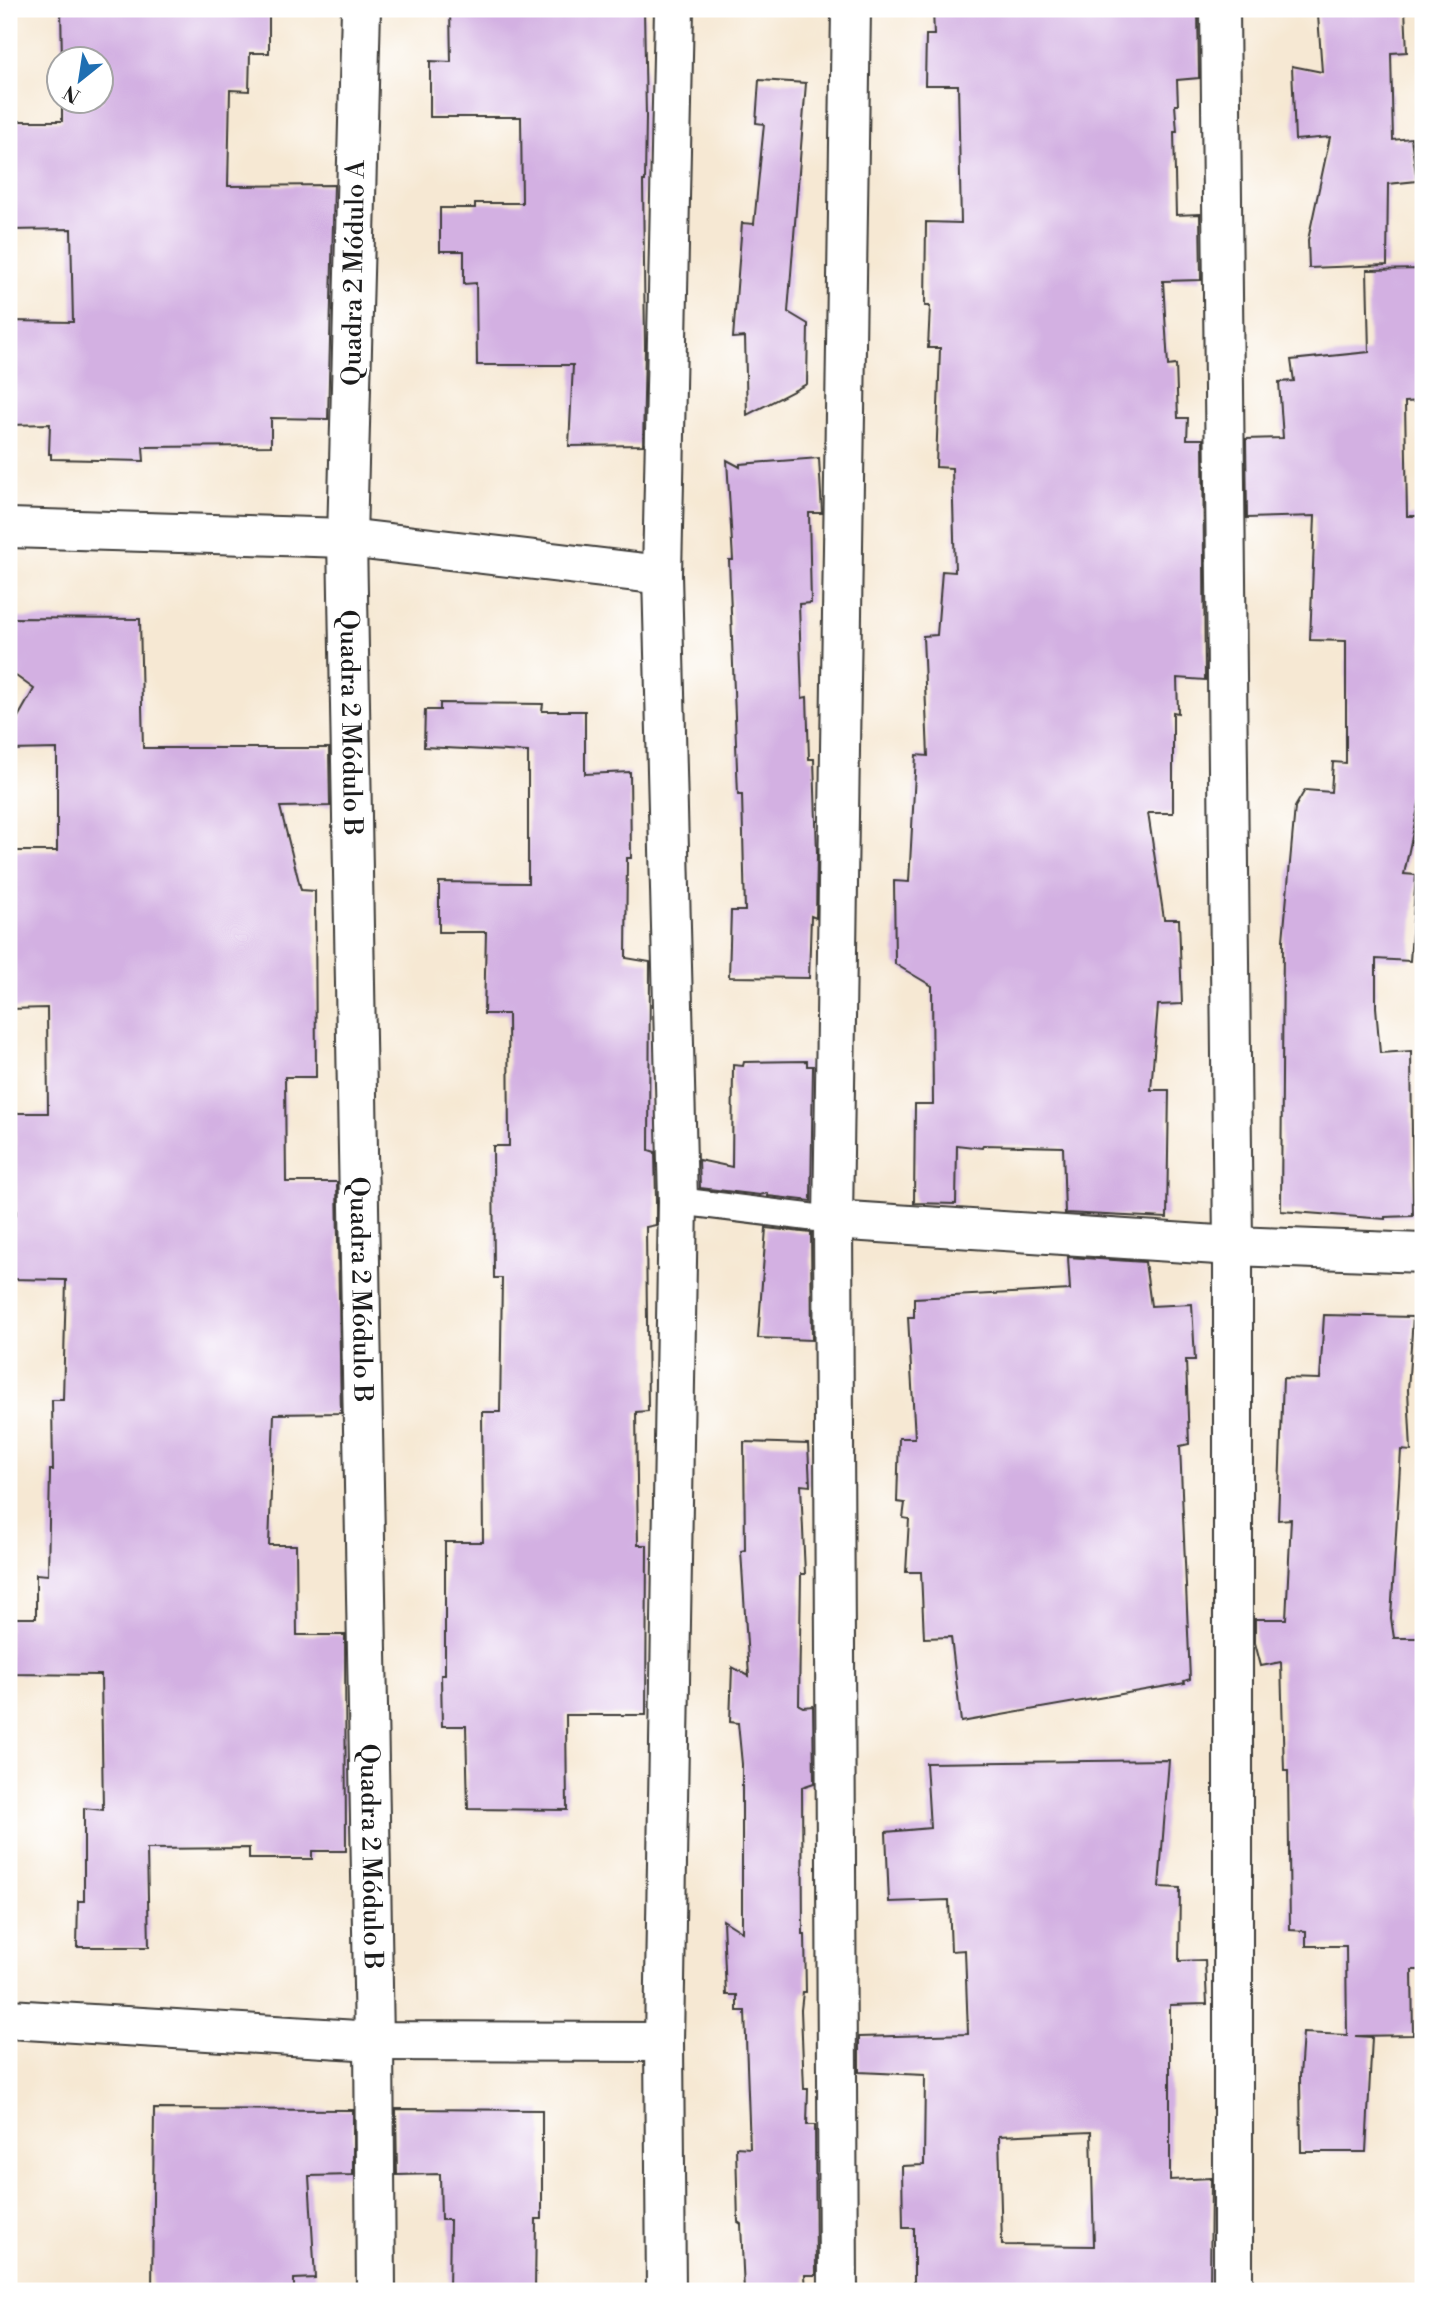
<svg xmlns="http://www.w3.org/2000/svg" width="1432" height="2300" font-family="'Libre Bodoni',serif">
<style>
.building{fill:#d3b0e2;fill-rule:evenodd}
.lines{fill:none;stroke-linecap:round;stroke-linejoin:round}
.service-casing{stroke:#3d3b37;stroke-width:30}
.minor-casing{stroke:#3d3b37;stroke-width:42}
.service{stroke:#fff;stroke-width:26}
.minor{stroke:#fff;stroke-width:38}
.labels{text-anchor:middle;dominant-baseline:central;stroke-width:5;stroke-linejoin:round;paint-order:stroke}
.street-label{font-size:26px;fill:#1c1c1c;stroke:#fff}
</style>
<rect width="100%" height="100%" fill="#fff"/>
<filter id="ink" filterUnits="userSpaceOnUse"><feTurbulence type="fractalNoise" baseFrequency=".0143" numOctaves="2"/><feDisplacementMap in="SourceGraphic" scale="14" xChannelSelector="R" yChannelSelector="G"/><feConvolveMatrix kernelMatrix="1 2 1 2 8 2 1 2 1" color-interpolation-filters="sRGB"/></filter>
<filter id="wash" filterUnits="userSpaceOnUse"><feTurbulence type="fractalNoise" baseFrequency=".00686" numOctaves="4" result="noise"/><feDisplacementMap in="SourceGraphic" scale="28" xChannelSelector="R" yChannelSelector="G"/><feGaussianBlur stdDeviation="1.57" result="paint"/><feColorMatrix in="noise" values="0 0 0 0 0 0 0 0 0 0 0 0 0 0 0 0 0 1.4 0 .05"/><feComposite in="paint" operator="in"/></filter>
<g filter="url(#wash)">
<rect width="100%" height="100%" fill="#f6e8d3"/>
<g id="blocks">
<!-- building -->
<g class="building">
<path d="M61,9H269V53H250L249,91L230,90L228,186L334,185L328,419L271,418V446L143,447L144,461L51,459V454H49L50,424L9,425V321L73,322L71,229L9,230V121H62V102H102V60H62Z"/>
<path d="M450,9H644L646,116L645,181H643L645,347L643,445L569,446L573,365H477L476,283L464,284V251H440V208H475V203H522L521,117H430V61L451,62Z"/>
<path d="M933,9H1198L1199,78L1177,80L1178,105H1175L1177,132H1174L1176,215L1200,214L1201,280L1163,281L1168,366L1176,365L1178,418H1188L1187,439H1203L1205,680L1177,678L1178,713L1173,712V813H1148L1164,919H1179L1182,1004L1158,1005L1151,1090H1169L1167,1218L1065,1213L1063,1147L983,1145L982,1148L957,1145L956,1204L914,1203L915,1104H933L932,986L895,964L894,881L909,882L916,755L928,756L923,636L937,635L942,571L955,572L952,468L936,467L940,348H928L930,306H925L926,222L961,223L958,85H925L926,35H934Z"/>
<path d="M1356,9H1405L1407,52L1391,53L1393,140L1411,138L1417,181L1388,184L1387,265L1309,268L1308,240L1330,137L1295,140L1292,66L1322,72L1318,15L1356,13Z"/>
<path d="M759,80L806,83L788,312L808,324L807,384L747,415L745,337L733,338L742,223L754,224L764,124L756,123Z"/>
<path d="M1423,269V401L1405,402L1407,516H1423V785L1404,874L1416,875L1410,961L1376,959V1007L1380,1053L1411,1051L1413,1216L1385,1217V1219L1281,1211L1283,940L1295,807L1305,790L1331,792L1333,762L1346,763V641L1310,640L1315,516L1247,518L1246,439L1283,438L1279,382L1294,381L1291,360L1369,352L1367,270Z"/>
<path d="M819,458L822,513H809L811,603L799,604L802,698L807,697L809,759H814L817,853L816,918L811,916L809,978L729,977L731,911H745L742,795H738L729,560H733L727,460L740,467V464Z"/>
<path d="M9,618L140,619L143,748H329L330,806L280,807L301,890L315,891L316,1077H285L286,1182H337L341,1413L274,1414L269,1545H296L297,1635H345L346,1851H312V1859H249V1848L147,1849L149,1947H77L78,1901H84V1808L103,1810L101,1675L9,1674V1618H36V1574L48,1575L50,1470H53L52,1400H63L66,1280L9,1279V1213L16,1214L15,1113H48L47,1008L9,1009V949H12L10,851H57V749L9,750V733L34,689L9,671Z"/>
<path d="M440,703L543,704L542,711H585V774L630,772L631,858H627L626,958L650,962L649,1150L655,1152L656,1201V1225L646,1227L648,1411L636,1412L638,1545H647L646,1715H566L567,1810L468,1809L466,1726H442L441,1675H445V1542H483L482,1412H500L502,1278H494L493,1146H509L508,1014H484L486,932H439V882L528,883V752L424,747L425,710H440Z"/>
<path d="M807,1061V1066H813L811,1201L768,1196V1193L760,1195L700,1188L699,1160L732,1167L733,1065L743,1066L744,1062Z"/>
<path d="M766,1228L811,1233L812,1340L758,1338Z"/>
<path d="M1068,1257L1145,1262L1151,1306L1192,1304L1195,1360H1186L1189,1444L1180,1446L1190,1679L1184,1681L1185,1683L961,1722L951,1637L924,1638L921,1572H906L909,1519L903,1518L905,1503L897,1502L899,1438H915L908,1317H914V1298L1070,1290Z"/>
<path d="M1324,1315L1413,1317L1408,1390L1411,1451L1401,1450L1391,1618L1394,1638H1423V1970H1412L1413,2035L1355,2036L1372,2037L1366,2152H1301L1300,2076L1303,2033L1347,2035L1346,1946H1306V1931L1290,1930L1288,1771H1284L1281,1662L1261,1666L1255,1643V1619H1286L1291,1519L1278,1520L1283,1378L1320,1379Z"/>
<path d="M744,1442L808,1444L810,1486L801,1485L805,1574H801L799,1705L803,1707L813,1706L814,1783L802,1787L803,1934H805L806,1992H803L801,2010L804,2089H808L807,2125H815L816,2275H805L806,2291H744L741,2224L738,2222L736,2147L750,2148L745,2011H737V1995H726L723,1920L742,1932V1764L738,1723L730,1722L732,1667L749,1676L741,1551L745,1550Z"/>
<path d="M1169,1760L1159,1887L1180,1888L1179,1961L1205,1960L1207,2004L1170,2005V2180L1211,2178L1210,2291H914V2228H903L902,2166L924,2165L925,2075L859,2072V2037L968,2034L965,1950L951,1951L949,1900L889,1902L886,1832L930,1828L926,1763ZM1091,2132L1094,2246L1002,2245L999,2136Z"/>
<path d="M154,2109L353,2110V2175L309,2176L315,2278L294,2279V2291H152Z"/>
<path d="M396,2109L542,2110V2219H536L535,2291H449L450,2220H441L440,2174L397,2175Z"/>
</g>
</g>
</g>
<g filter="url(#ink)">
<use href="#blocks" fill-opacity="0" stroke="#3d3b37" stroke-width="2"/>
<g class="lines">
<defs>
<path id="service" d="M678,1201L833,1220"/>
<g id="minor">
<path id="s1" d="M361,9L347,538L374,2041L376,2291"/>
<path d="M1220,9L1233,1246V2291"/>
<path d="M9,528L347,538L662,575"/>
<path d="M833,1220L1233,1246L1423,1253"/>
<path d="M9,2019L374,2041L664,2042"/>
<path d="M666,2291L664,2042L678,1201L662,575L674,9"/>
<path d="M838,2291L833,1220L851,9"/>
</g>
</defs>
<!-- service casing -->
<use href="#service" class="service-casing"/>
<!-- minor casing -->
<use href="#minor" class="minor-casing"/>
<!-- service -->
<use href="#service" class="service"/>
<!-- minor -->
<use href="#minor" class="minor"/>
</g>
</g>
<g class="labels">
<!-- street labels -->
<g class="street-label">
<text transform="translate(354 273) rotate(-89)">Quadra 2 Módulo A</text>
<text stroke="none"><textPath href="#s1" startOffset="714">Quadra 2 Módulo B</textPath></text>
<text stroke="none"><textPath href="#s1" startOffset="1281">Quadra 2 Módulo B</textPath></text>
<text stroke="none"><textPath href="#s1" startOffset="1848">Quadra 2 Módulo B</textPath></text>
</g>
</g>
<!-- margin -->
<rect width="1432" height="2300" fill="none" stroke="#fff" stroke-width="35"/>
<!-- north arrow -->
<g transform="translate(80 80) rotate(210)"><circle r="33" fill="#ffffff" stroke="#a4a4a4" stroke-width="2"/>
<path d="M0-5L12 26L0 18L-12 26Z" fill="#1f6fb2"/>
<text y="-10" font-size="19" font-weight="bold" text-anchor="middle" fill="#1c1c1c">N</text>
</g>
</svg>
